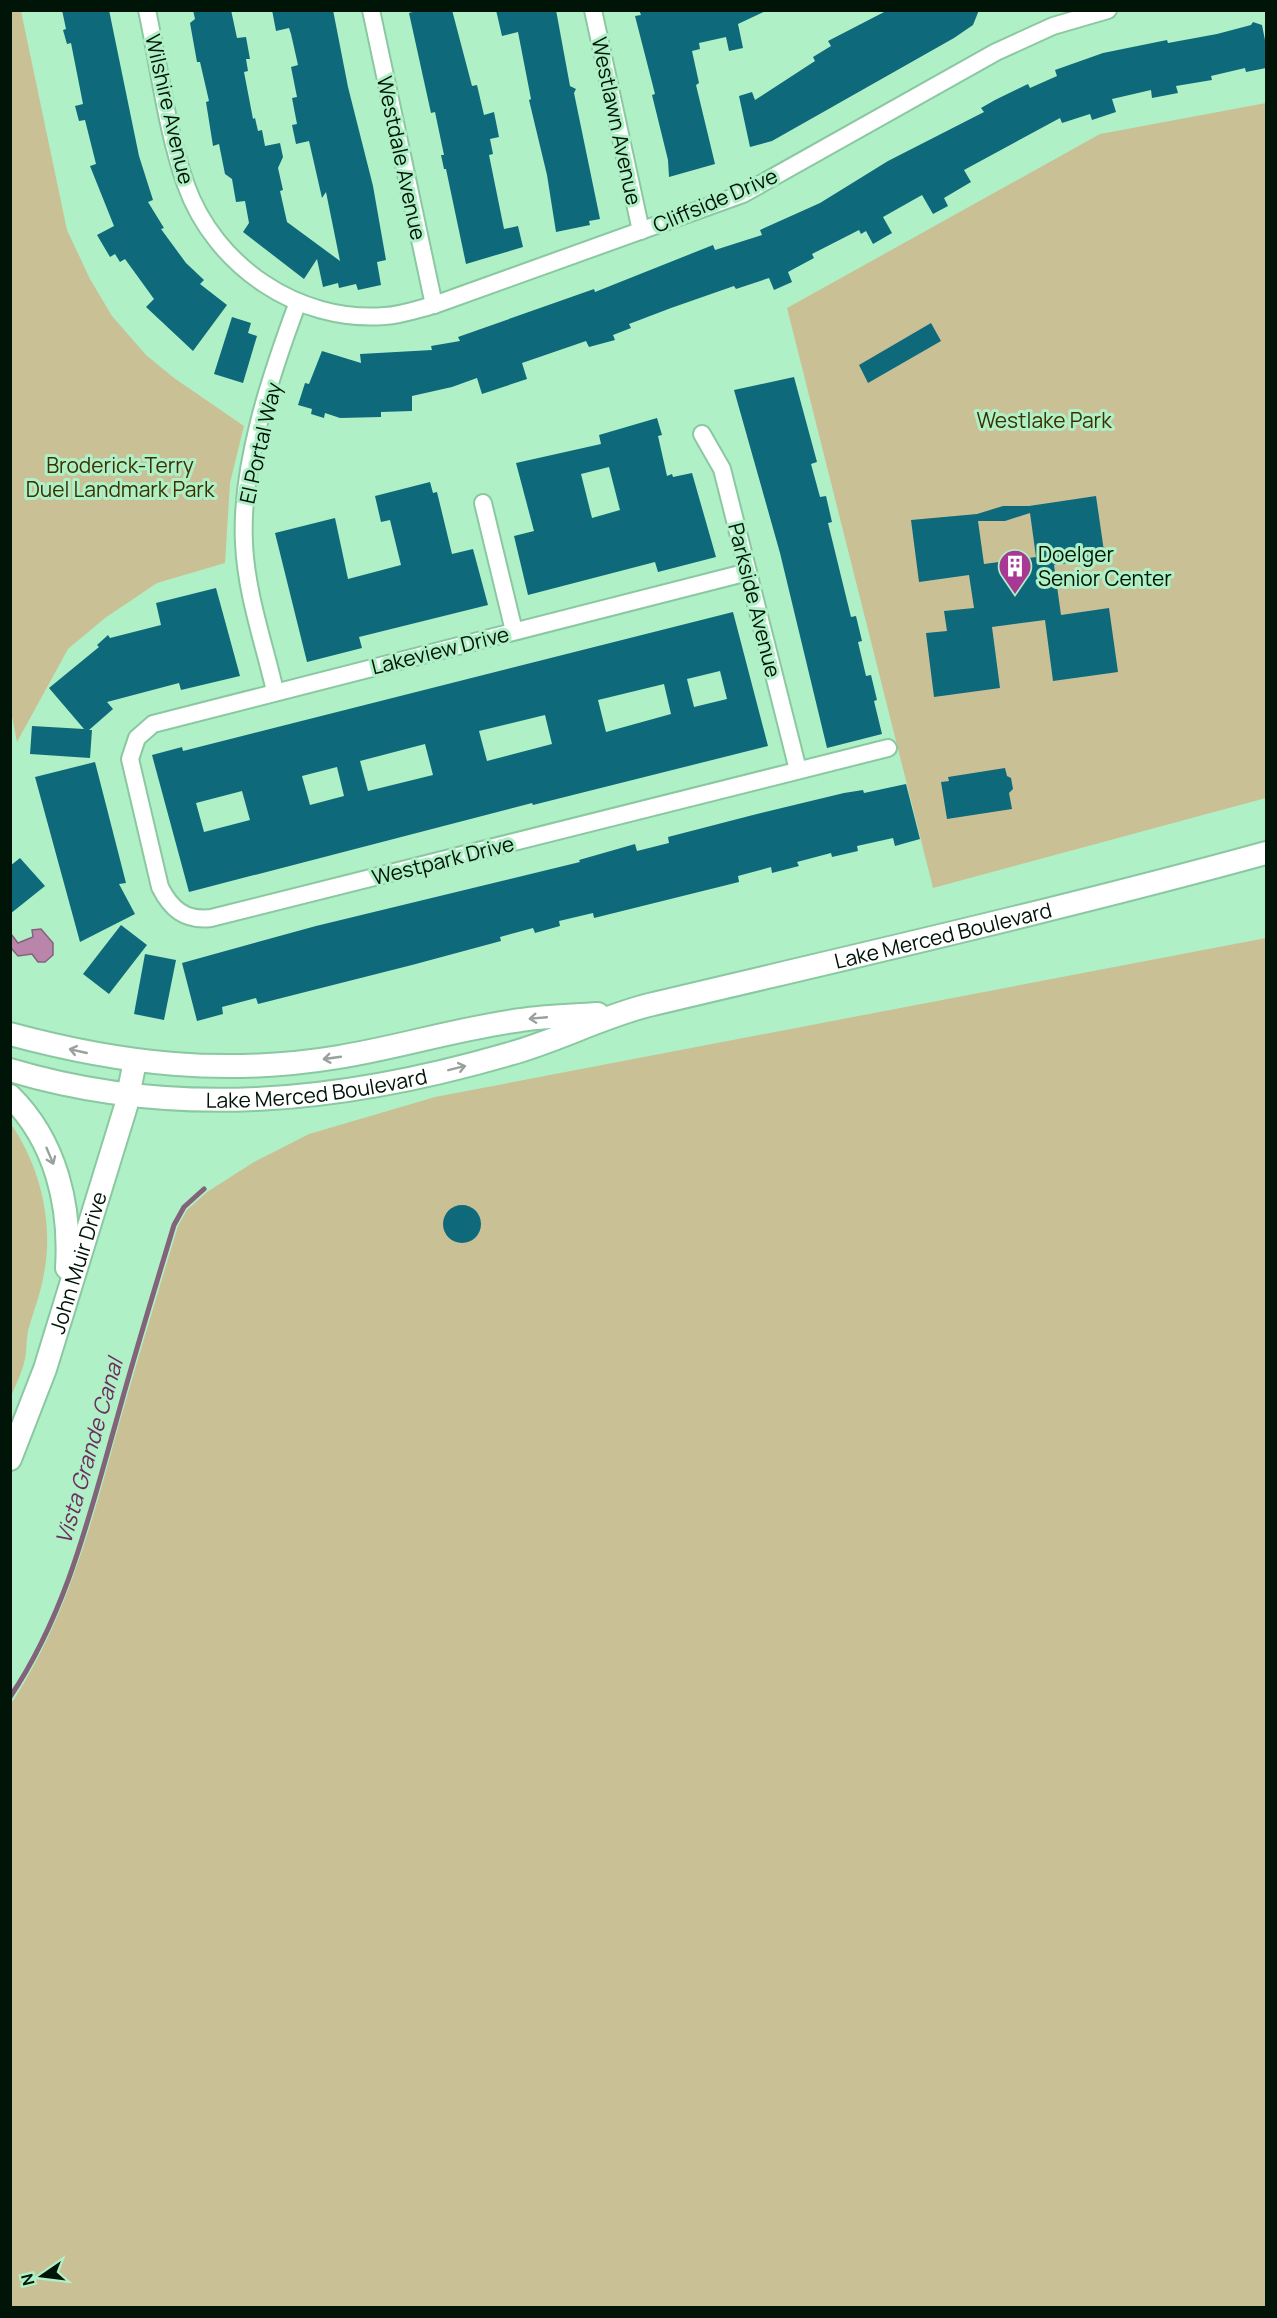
<svg xmlns="http://www.w3.org/2000/svg" width="1277" height="2318" font-family="Manrope,sans-serif">
<style>
.green{fill:#cac096}
.water{fill:#b985ab;stroke:#82637a;stroke-width:1.5}
.lines{fill:none;stroke-linecap:round;stroke-linejoin:round}
.stream{stroke:#82637a;stroke-width:5}
.building{fill:#0e697b;fill-rule:evenodd}
.street-casing{stroke:#8ac8a1;stroke-width:20}
.secondary-casing{stroke:#8ac8a1;stroke-width:26}
.street{stroke:#fff;stroke-width:16}
.secondary{stroke:#fff;stroke-width:22}
.oneway{stroke:#99a19c}
.labels{text-anchor:middle;dominant-baseline:central;stroke-width:6;stroke-linejoin:round;paint-order:stroke}
.street-label{font-size:21px;fill:#001407;stroke:#b0f0c7}
.park-label{font-size:21px;fill:#3c3200;stroke:#b0f0c7}
.poi-label{font-size:21px;fill:#001407;stroke:#b0f0c7;text-anchor:start}
.water-label{font-size:22px;font-style:italic;fill:#6d2d5f;stroke:#b0f0c7}
</style>
<rect width="100%" height="100%" fill="#b0f0c7"/>
<!-- green -->
<g class="green">
<path d="M10,11H21L67,230L90,279L112,316L146,355L174,378L244,426L230,483L225,563L157,583L105,618L68,649L17,742L10,706Z"/>
<path d="M1266,103V798L933,888L787,308L1100,134Z"/>
<path d="M1266,938V2307H11V1704C67,1618 92,1522 119,1424C138,1358 158,1292 178,1226L187,1210L207,1192L254,1162L309,1134L435,1097Z"/>
<path d="M11,1124C40,1166 54,1223 44,1273C41,1293 33,1312 28,1331C26,1342 27,1353 24,1363C21,1375 15,1386 11,1397Z"/>
</g>
<!-- water -->
<path class="water" d="M41,929L53,943V955L45,962H38L32,954L18,956L11,948V934L18,943L33,937L32,930Z"/>
<g class="lines">
<!-- stream -->
<path class="stream" d="M10,1697C66,1614 89,1517 116,1422C134,1356 154,1291 174,1225L184,1207L204,1189"/>
</g>
<!-- building -->
<g class="building">
<path d="M62,10H109L139,156L153,200L148,202L164,228L161,229L186,263L204,280L200,284L227,305L193,351L146,307L154,299L125,259L120,262L115,254L110,257L97,235L114,226L90,166L96,164L85,120L79,121L75,106L83,104L71,43L67,44L63,30L66,29Z"/>
<path d="M193,10H231L237,38L246,37L250,59H246L248,71L244,72L253,119L255,118L258,131L262,130L265,146L280,143L283,157L278,168L283,190L280,191L287,222L340,261L326,192L322,198L309,141L296,144L292,125L297,124L292,98L297,97L291,67L298,65L291,34L289,28L276,31L272,10H333L348,87L373,186L386,260L377,262L381,285L358,290L356,284L339,288L338,283L323,287L317,259L304,279L243,232L249,223L245,201L236,202L232,179L225,174L219,144L213,146L206,102L209,101L200,62H197L190,23L195,19Z"/>
<path d="M420,10H452L472,86L477,85L484,115L494,112L499,137L490,139L493,154L489,155L504,229L518,226L523,247L466,264L446,169H444L441,155H444L435,112L431,113L409,13Z"/>
<path d="M496,10H556L570,86L576,89L574,93L600,219L589,221L590,225L556,232L547,175L529,100L531,99L518,32L502,36Z"/>
<path d="M639,10H768L738,24L743,48L729,51L726,37L699,43L700,49L692,51L699,83L696,85L715,164L669,177L668,160L652,95L655,94L635,16L641,15Z"/>
<path d="M888,10H979L973,25L954,38L772,141L750,147L739,96L752,92L755,100L815,61L813,57L831,46L828,41Z"/>
<path d="M1253,22L1262,25L1266,45V68L1246,72L1245,68L1211,76L1212,80L1176,86L1178,93L1152,98L1151,90L1112,99L1116,112L1092,120L1090,114L1062,123L1060,118L964,170L971,182L944,198L948,206L933,214L922,195L883,217L892,233L873,244L866,231L861,234L859,230L812,254L814,258L788,272L792,282L774,290L769,278L736,289L734,286L671,308L629,324L631,328L613,335L615,340L589,347L586,341L522,363L527,379L482,394L477,378L452,387L412,396V411L381,412V417L340,418L325,413L324,418L311,414L312,409L298,405L305,383L309,384L322,351L361,363L360,354L432,350L431,346L460,341L458,337L594,289L595,292L713,245L715,250L762,235L760,230L820,203L888,161L984,112L981,108L995,100L1028,84L1030,88L1057,76L1055,70L1103,53L1167,40L1168,43L1217,34L1251,25Z"/>
<path d="M232,317L251,323L248,333L257,336L243,383L214,374Z"/>
<path d="M931,323L941,341L868,383L859,365Z"/>
<path d="M794,377L817,462L811,464L820,497L826,496L832,522L828,523L851,617L856,616L862,641L858,642L866,676L871,675L877,700L874,701L882,734L827,748L780,553L734,390Z"/>
<path d="M657,418L662,435L658,436L667,476L672,474L673,477L692,473L716,557L658,572L655,562L528,595L514,536L534,531L516,463L601,444L599,435ZM609,467L620,510L592,518L581,474Z"/>
<path d="M430,482L433,493L437,492L452,554L473,549L488,605L359,637L362,648L307,662L275,533L335,518L348,579L401,565L390,520L381,522L375,496Z"/>
<path d="M1096,496L1105,558L1054,565L1061,615L1109,608L1118,672L1053,681L1045,620L992,627L1000,688L934,697L926,633L947,631L944,611L974,608L969,575L919,582L911,520L977,514L1003,506H1029ZM1030,513L1036,557L984,564L978,521H1005Z"/>
<path d="M216,588L240,676L181,690L179,683L107,702L113,709L89,730H92L90,758L30,754L32,726L84,729L49,688L99,647L97,645L108,635L110,638L161,625L156,603Z"/>
<path d="M733,612L768,746L533,805L532,803L189,892L152,755L182,747L183,751ZM720,671L727,699L694,707L687,679ZM664,684L671,714L606,732L598,700ZM545,715L552,744L487,761L479,731ZM425,744L433,775L368,791L360,761ZM337,767L344,796L310,805L302,776ZM242,791L250,820L204,832L196,803Z"/>
<path d="M95,762L126,883L119,884L135,914L80,942L35,777Z"/>
<path d="M1005,768L1007,776L1011,778L1013,789L1009,793L1012,809L947,819L941,782L949,781L948,777Z"/>
<path d="M906,784L920,839L895,846L893,838L857,846L858,851L832,857L831,853L797,862L799,866L772,873L771,867L738,876L739,882L594,918L593,913L559,921L560,926L535,933L533,928L500,937L501,941L412,965L258,1004L256,998L222,1007L223,1014L197,1021L182,963L316,926L580,862L579,860L635,844L637,851L669,843L668,837L753,815L844,793L863,790L864,793Z"/>
<path d="M20,858L45,886L10,914V866Z"/>
<path d="M121,925L147,945L109,994L83,974Z"/>
<path d="M145,954L176,960L164,1020L134,1014Z"/>
<circle cx="462" cy="1224" r="19"/>
</g>
<g class="lines">
<defs>
<g id="street">
<path d="M147,10C159,66 167,132 186,185C215,266 298,323 385,316C402,315 418,309 434,305L743,194L996,52L1053,26L1108,10"/>
<path d="M371,10L434,305"/>
<path d="M593,10L641,231"/>
<path d="M702,434L722,469L798,770"/>
<path d="M483,503L514,631"/>
<path d="M748,572L153,724L137,738L130,759L160,887C171,909 185,921 211,918L888,748"/>
<path d="M275,691C264,643 246,593 244,543C240,466 271,374 298,302"/>
</g>
<g id="secondary">
<path d="M10,1034C121,1064 225,1076 339,1057C400,1047 460,1028 521,1020C547,1016 572,1016 598,1014"/>
<path id="s1" d="M10,1070C177,1120 344,1102 509,1054C557,1041 601,1017 649,1005C855,956 1062,909 1266,853"/>
<path d="M10,1096C56,1141 71,1206 67,1268"/>
<path id="s2" d="M10,1459L45,1369L126,1106L135,1061"/>
</g>
</defs>
<!-- street casing -->
<use href="#street" class="street-casing"/>
<!-- secondary casing -->
<use href="#secondary" class="secondary-casing"/>
<!-- street -->
<use href="#street" class="street"/>
<!-- secondary -->
<use href="#secondary" class="secondary"/>
</g>
<!-- one-way arrows -->
<defs><path id="oneway-shaft" d="M-6 0H5M1.5-3L5.5 0L1.5 3" fill="none" stroke-width="1.6" stroke-linecap="round" stroke-linejoin="round" transform="scale(1.5)"/></defs>
<g class="oneway">
<use href="#oneway-shaft" transform="translate(538 1018) rotate(175)"/>
<use href="#oneway-shaft" transform="translate(78 1051) rotate(-167)"/>
<use href="#oneway-shaft" transform="translate(332 1058) rotate(172)"/>
<use href="#oneway-shaft" transform="translate(457 1068) rotate(-14)"/>
<use href="#oneway-shaft" transform="translate(50 1156) rotate(67)"/>
</g>
<!-- icons -->
<defs>
<symbol id="building-pin" viewBox="-11 -11 22 30"><path d="M0 17L-7.5 6A9.5 9.5 0 1 1 7.5 6Z" fill="#a93894" stroke="#b0f0c7"/><path d="M-4-6H4V6H1V3H-1V6H-4ZM-2.5-4.3h1.7v1.8h-1.7ZM.8-4.3h1.7v1.8H.8ZM-2.5-1h1.7V.8h-1.7ZM.8-1h1.7V.8H.8Z" fill="#fff"/></symbol>
</defs>
<g fill-rule="evenodd">
<use href="#building-pin" x="996" y="547" width="38" height="52"/>
</g>
<g class="labels">
<!-- street labels -->
<g class="street-label">
<text transform="translate(170 109) rotate(77)">Wilshire Avenue</text>
<text transform="translate(617 121) rotate(78)">Westlawn Avenue</text>
<text transform="translate(402 158) rotate(78)">Westdale Avenue</text>
<text transform="translate(715 200) rotate(-23)">Cliffside Drive</text>
<text transform="translate(260 443) rotate(-77)">El Portal Way</text>
<text transform="translate(755 600) rotate(76)">Parkside Avenue</text>
<text transform="translate(440 650) rotate(-14)">Lakeview Drive</text>
<text transform="translate(443 860) rotate(-14)">Westpark Drive</text>
<text stroke="none"><textPath href="#s1" startOffset="957">Lake Merced Boulevard</textPath></text>
<text stroke="none"><textPath href="#s1" startOffset="310">Lake Merced Boulevard</textPath></text>
<text stroke="none"><textPath href="#s2" startOffset="208">John Muir Drive</textPath></text>
</g>
<!-- park labels -->
<g class="park-label">
<text x="1044" y="420">Westlake Park</text>
<text x="120" y="465">Broderick-Terry<tspan x="120" dy="24">Duel Landmark Park</tspan></text>
</g>
<!-- poi labels -->
<g class="poi-label">
<text x="1038" y="554">Doelger<tspan x="1038" dy="24">Senior Center</tspan></text>
</g>
<!-- water labels -->
<g class="water-label">
<text transform="translate(89 1451) rotate(-74)">Vista Grande Canal</text>
</g>
</g>
<!-- border -->
<rect width="1277" height="2318" fill="none" stroke="#001407" stroke-width="24"/>
<!-- north arrow -->
<g transform="translate(42 2276) rotate(256)" stroke="#b0f0c7" stroke-width="4.5" paint-order="stroke">
<path d="M0-4.5L10 22L0 15L-10 22Z" fill="#001407"/>
<text y="-9" font-size="16" font-weight="bold" text-anchor="middle" fill="#001407">N</text>
</g>
</svg>
